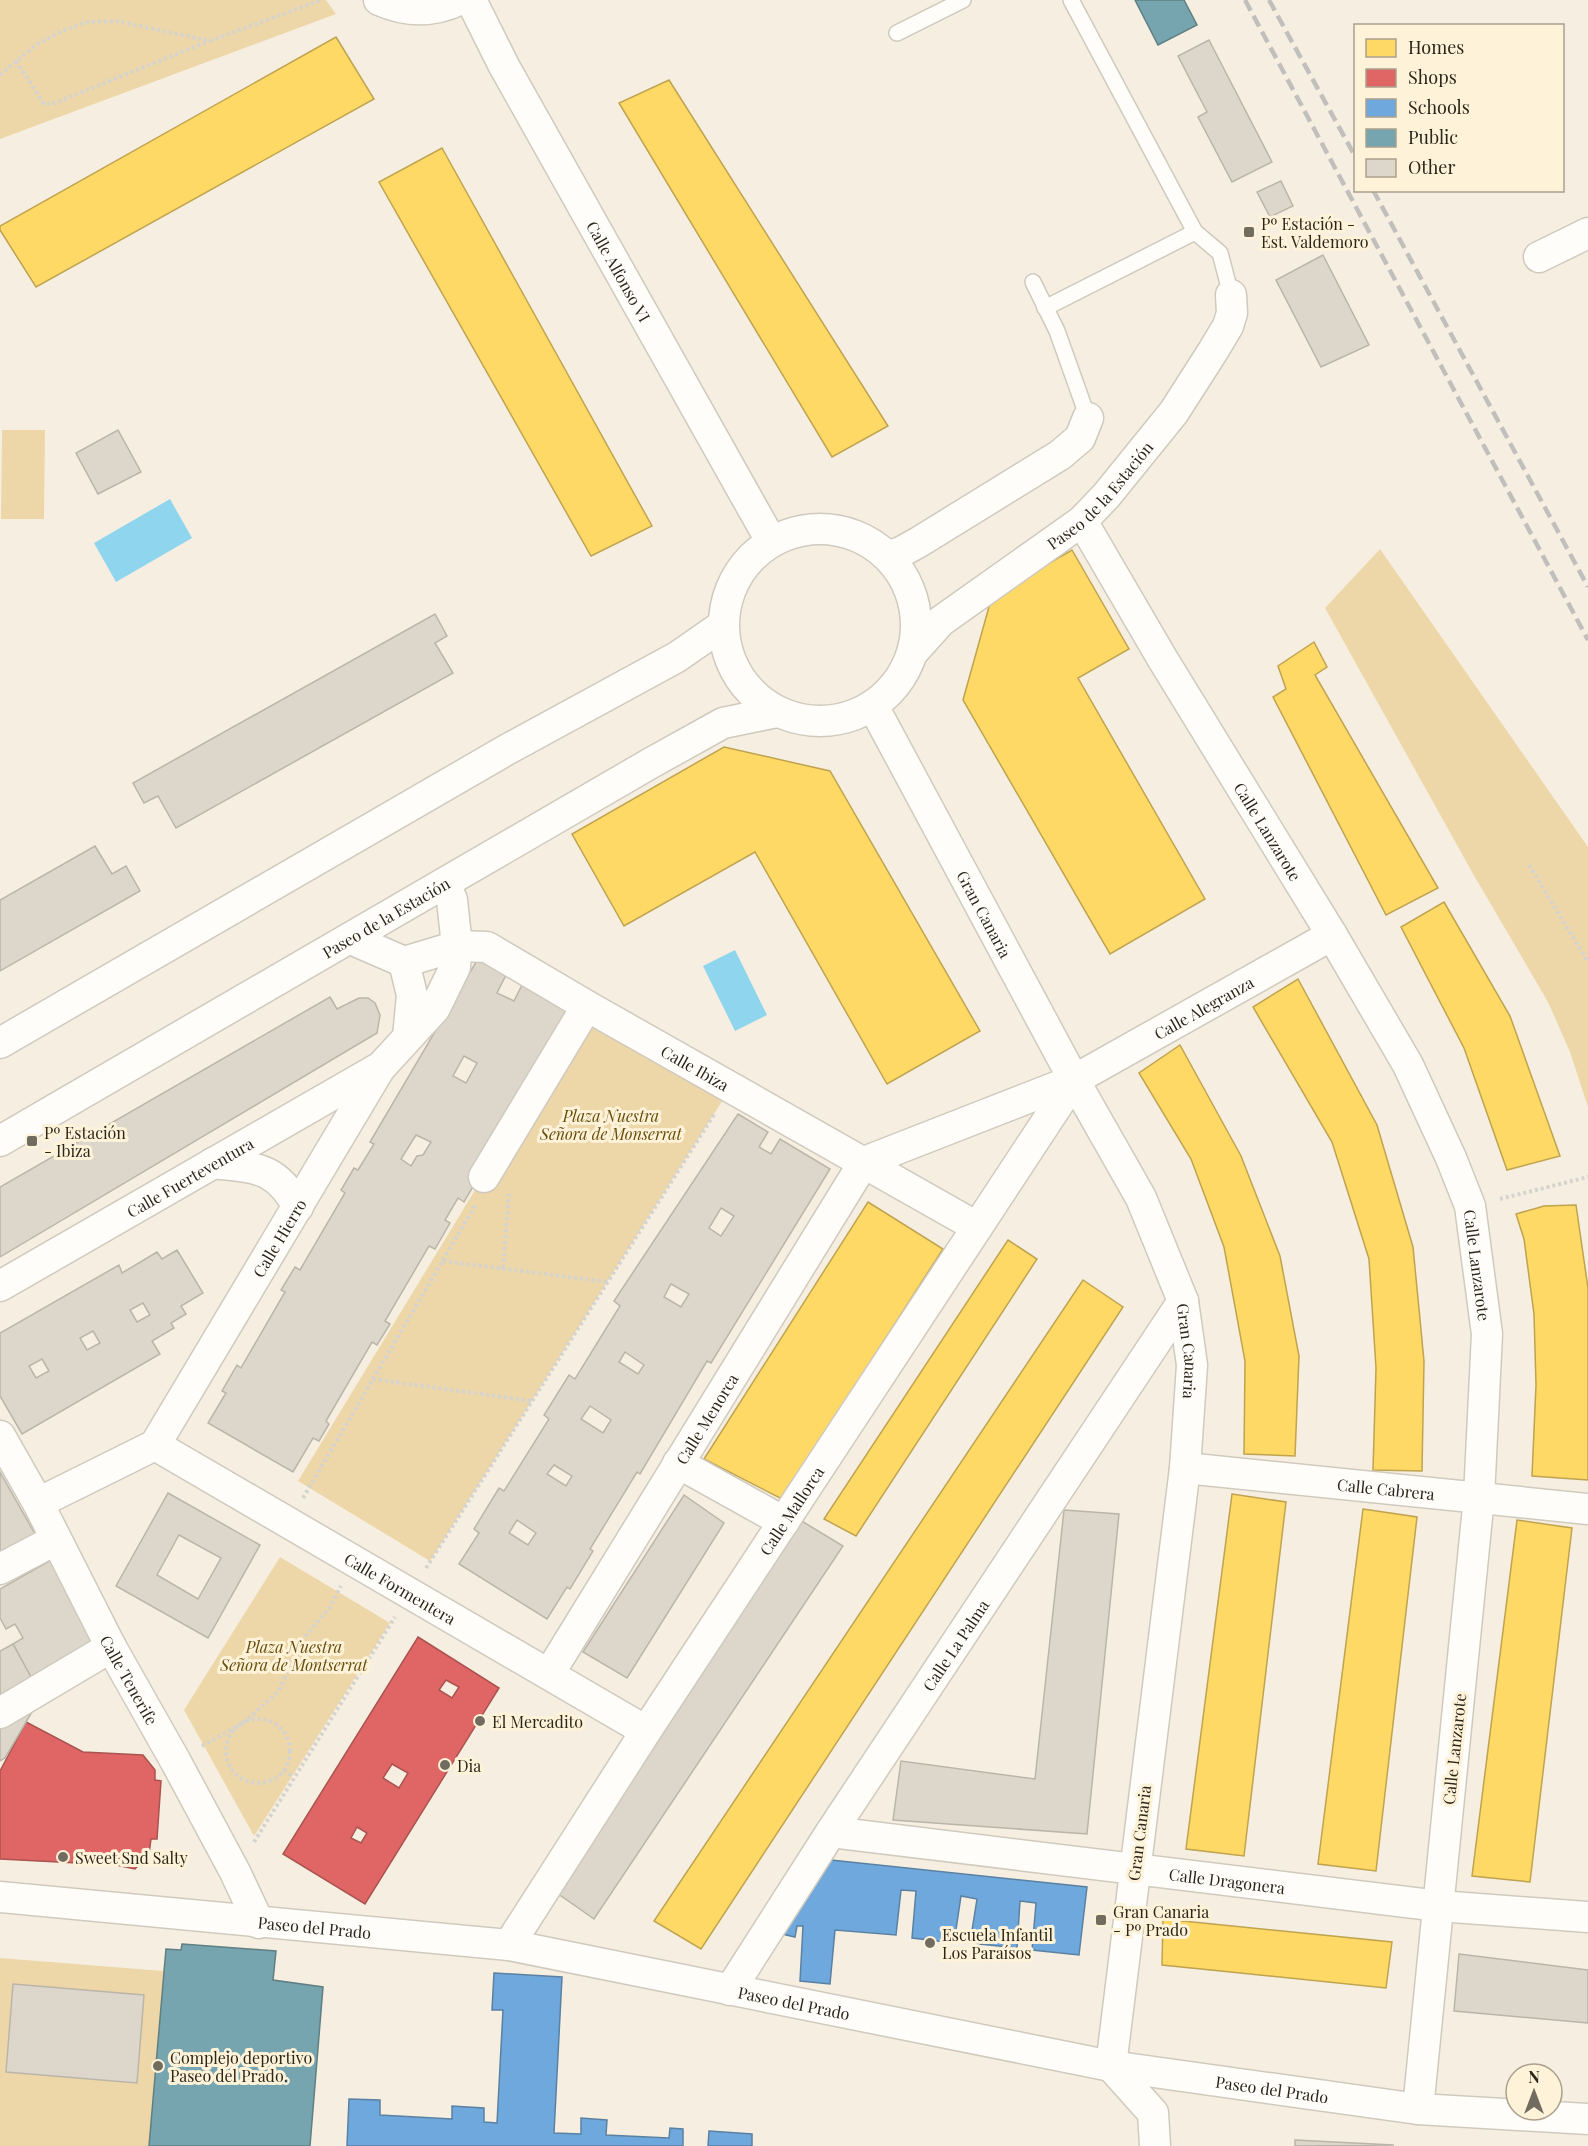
<svg xmlns="http://www.w3.org/2000/svg" width="1588" height="2146" font-family="'Playfair Display',serif">
<style>
.green{fill:#edd7a8}
.water{fill:#90d5ee}
.homes{fill:#ffd966;stroke:#bfa34f;stroke-width:1.5}
.shops{fill:#e06666;stroke:#aa534f;stroke-width:1.5;fill-rule:evenodd}
.schools{fill:#6fa8dc;stroke:#5b81a2;stroke-width:1.5}
.public{fill:#76a5af;stroke:#607f82;stroke-width:1.5}
.building{fill:#ddd7cb;stroke:#bbb5a9;stroke-width:1.5;fill-rule:evenodd}
.lines{fill:none;stroke-linecap:round;stroke-linejoin:round}
.lane-casing{stroke:#d0cabe;stroke-width:18}
.street-casing{stroke:#d0cabe;stroke-width:33}
.path{stroke:#d5d3ce;stroke-width:4;stroke-dasharray:3 3;stroke-linecap:butt}
.lane{stroke:#fefdfa;stroke-width:15}
.street{stroke:#fefdfa;stroke-width:30}
.rail{stroke:#c1bfbc;stroke-width:4.5;stroke-dasharray:12 6;stroke-linecap:butt}
.poi-dot{fill:#726c60;stroke:#fef2d9;stroke-width:2}
.labels{text-anchor:middle;dominant-baseline:central;stroke-width:6;stroke-linejoin:round;paint-order:stroke}
.poi-label{font-size:16px;fill:#2b261a;stroke:#fef2d9;text-anchor:start}
.street-label{font-size:16px;fill:#2b261a;stroke:#fef2d9}
.park-label{font-size:16px;font-style:italic;fill:#664d09;stroke:#fef2d9}
</style>
<rect width="100%" height="100%" fill="#f6efe1"/>
<!-- green -->
<g class="green">
<path d="M0,0H326L336,14L0,139Z"/>
<path d="M2,430H45L44,519H1Z"/>
<path d="M1380,549L1588,847V1107L1570,1052L1548,1002L1472,872L1325,608Z"/>
<path d="M587,1006L731,1087L430,1561L298,1481Z"/>
<path d="M280,1557L390,1623L254,1836L184,1710Z"/>
<path d="M182,1944L276,1951L274,1980L323,1987L310,2146H0V1958L163,1971L166,1949L181,1950Z"/>
</g>
<!-- water -->
<g class="water">
<path d="M170,499L192,538L116,582L94,543Z"/>
<path d="M735,950L767,1015L735,1031L703,966Z"/>
</g>
<!-- homes -->
<g class="homes">
<path d="M336,37L374,99L36,287L0,230V226Z"/>
<path d="M669,80L888,426L832,457L619,103Z"/>
<path d="M442,148L652,526L591,556L379,182Z"/>
<path d="M1072,550L1129,649L1078,678L1205,899L1110,954L963,700L992,596Z"/>
<path d="M1314,642L1327,667L1315,675L1438,888L1386,915L1273,697L1286,689L1278,666Z"/>
<path d="M724,747L830,771L980,1031L887,1084L755,852L624,926L572,834Z"/>
<path d="M1444,902L1510,1016L1560,1156L1507,1170L1464,1048L1401,927Z"/>
<path d="M1298,979L1377,1125L1413,1247L1424,1361L1422,1471L1373,1470L1376,1368L1369,1259L1332,1142L1253,1007Z"/>
<path d="M1180,1045L1241,1156L1280,1256L1299,1356L1295,1456L1244,1454L1245,1361L1224,1247L1191,1159L1139,1073Z"/>
<path d="M868,1202L943,1249L782,1499L704,1459Z"/>
<path d="M1576,1205L1588,1288V1480L1532,1476L1536,1385L1534,1314L1524,1239L1516,1214L1544,1206Z"/>
<path d="M1008,1240L1037,1259L856,1536L824,1519Z"/>
<path d="M1083,1280L1123,1307L701,1949L654,1921Z"/>
<path d="M1232,1494L1286,1502L1244,1856L1186,1849Z"/>
<path d="M1363,1509L1417,1517L1376,1871L1318,1864Z"/>
<path d="M1517,1520L1572,1528L1530,1882L1472,1876Z"/>
<path d="M1163,1919L1392,1942L1386,1988L1162,1965Z"/>
</g>
<!-- shops -->
<g class="shops">
<path d="M418,1637L499,1688L365,1904L283,1854ZM446,1680L459,1687L452,1698L439,1690ZM392,1764L408,1773L399,1788L383,1778ZM357,1827L367,1833L361,1843L351,1838Z"/>
<path d="M26,1722L83,1752L143,1755L155,1770V1780L161,1781L157,1839H151L149,1854L135,1869L116,1865L0,1859V1771Z"/>
</g>
<!-- schools -->
<g class="schools">
<path d="M831,1860L1087,1887L1079,1955L1032,1950L1036,1903L1020,1901L1017,1948L970,1943L977,1899L961,1896L954,1943L912,1938L916,1891L901,1890L896,1935L835,1930L830,1984L800,1981L803,1926H797L795,1937L782,1934Z"/>
<path d="M494,1973L562,1977L554,2133L581,2134V2118L607,2120L606,2135L669,2138L670,2128L683,2129V2146H347L349,2099L380,2100V2115L452,2119V2106L484,2108V2122L497,2123L503,2010H492Z"/>
<path d="M709,2131L752,2134V2146H708Z"/>
</g>
<!-- public -->
<g class="public">
<path d="M1135,0H1184L1197,25L1158,45Z"/>
<path d="M182,1944L276,1951L273,1980L323,1987L310,2146H149L166,1949L181,1950Z"/>
</g>
<!-- building -->
<g class="building">
<path d="M1209,40L1272,162L1232,182L1198,117L1207,112L1178,56Z"/>
<path d="M1281,181L1293,206L1270,217L1257,192Z"/>
<path d="M1323,255L1369,345L1321,367L1276,280Z"/>
<path d="M118,430L141,472L98,494L76,453Z"/>
<path d="M435,614L447,636L435,643L453,673L176,828L158,796L144,803L133,783Z"/>
<path d="M95,846L112,874L126,866L140,891L0,971V900Z"/>
<path d="M479,957L507,973L497,993L514,1001L523,983L575,1014L464,1202L458,1198L445,1220L450,1223L435,1249L429,1246L385,1321L390,1324L377,1345L372,1342L326,1421L329,1424L319,1441L313,1438L293,1472L208,1423L226,1393L222,1391L237,1365L241,1368L285,1292L281,1290L295,1267L300,1270L345,1193L341,1190L354,1168L358,1170L374,1144L370,1142ZM464,1056L477,1063L466,1083L453,1076ZM416,1135L431,1142L423,1155L417,1156L411,1166L401,1159Z"/>
<path d="M330,997L337,1009L359,998H368L375,1003L380,1015L377,1033L0,1257V1187Z"/>
<path d="M738,1114L768,1132L759,1147L771,1154L780,1139L830,1169L711,1363L707,1361L640,1474L637,1472L590,1549L593,1551L570,1589L567,1587L547,1619L459,1564L479,1533L474,1529L499,1488L504,1491L549,1419L544,1415L569,1375L575,1379L620,1306L614,1301ZM721,1208L734,1216L721,1236L709,1228ZM671,1284L689,1294L681,1307L664,1297ZM625,1352L644,1365L638,1374L619,1362ZM590,1406L611,1420L603,1433L581,1419ZM554,1465L572,1476L566,1486L547,1474ZM517,1520L536,1533L528,1545L509,1533Z"/>
<path d="M177,1250L203,1293L181,1306L186,1314L171,1323L174,1328L152,1341L160,1354L22,1434L0,1396V1333L119,1265L122,1273L157,1252L162,1259ZM143,1303L150,1315L137,1322L130,1310ZM93,1331L100,1343L87,1350L80,1338ZM42,1359L49,1371L36,1378L29,1366Z"/>
<path d="M0,1472L35,1534L0,1554Z"/>
<path d="M168,1493L260,1545L208,1638L116,1586ZM179,1535L221,1558L198,1599L157,1575Z"/>
<path d="M684,1495L724,1523L627,1678L583,1652Z"/>
<path d="M1064,1510L1119,1514L1087,1834L893,1820L901,1761L1035,1779Z"/>
<path d="M800,1520L843,1546L594,1919L557,1893Z"/>
<path d="M51,1560L97,1643L32,1679L13,1644L23,1638L15,1624L6,1629L0,1618V1589Z"/>
<path d="M13,1644L32,1679L0,1697V1651Z"/>
<path d="M36,1705L5,1758L0,1761V1720Z"/>
<path d="M1459,1954L1588,1970V2023L1454,2011Z"/>
<path d="M13,1984L144,1995L137,2083L6,2072Z"/>
<path d="M1295,2140L1394,2145L1295,2146Z"/>
</g>
<g class="lines">
<defs>
<g id="lane">
<path d="M1071,0L1195,232L1220,253L1231,295"/>
<path d="M897,33L963,0"/>
<path d="M1033,282L1057,331L1088,418"/>
<path d="M1045,308L1195,232"/>
</g>
<g id="street">
<path d="M379,0C406,12 432,13 459,0"/>
<path id="s1" d="M471,0L504,66L771,541"/>
<path d="M1539,257L1588,233"/>
<path id="s2" d="M1082,521L1162,658L1332,935L1408,1065L1451,1158L1470,1206L1487,1334L1479,1497L1418,2109"/>
<circle cx="820" cy="625" r="96"/>
<path d="M888,556L901,552L919,542L1060,455L1080,438L1088,418"/>
<path id="s3" d="M914,651L941,621L1082,521L1106,496L1174,412L1213,351L1228,326L1232,313L1231,295"/>
<path id="s4" d="M873,706L1074,1080L1141,1198L1183,1301L1192,1365L1185,1468L1111,2066"/>
<path d="M351,939L404,962"/>
<path id="s5" d="M404,962L457,946L487,947L587,1006L977,1227"/>
<path d="M404,962L412,995L408,1037"/>
<path d="M0,1043L508,749L677,657L723,625"/>
<path id="s6" d="M0,1141L651,763L723,723L777,712"/>
<path d="M213,1163C255,1168 276,1166 298,1207"/>
<path d="M484,1177L587,1006"/>
<path id="s7" d="M0,1286L377,1069"/>
<path id="s8" d="M0,1436L38,1503L111,1647L176,1762L235,1872L259,1923"/>
<path id="s9" d="M155,1445L646,1731"/>
<path d="M678,1463L784,1522"/>
<path id="s10" d="M1185,1468L1588,1509"/>
<path id="s11" d="M38,1503L155,1445L380,1068L435,1008L455,967L457,946L452,900L445,884"/>
<path d="M0,1569L55,1540"/>
<path id="s12" d="M549,1674L864,1162L1074,1080L1332,935"/>
<path d="M0,1713L111,1647"/>
<path id="s13" d="M831,1832L1439,1906L1588,1917"/>
<path id="s14" d="M0,1897L509,1945L1111,2066L1418,2109L1588,2119"/>
<path id="s15" d="M509,1945L646,1731L1074,1080"/>
<path id="s16" d="M730,1990L831,1832L1183,1301"/>
<path d="M1111,2066L1153,2113L1155,2146"/>
</g>
</defs>
<!-- lane casing -->
<use href="#lane" class="lane-casing"/>
<!-- street casing -->
<use href="#street" class="street-casing"/>
<!-- path -->
<g class="path">
<path d="M16,61L44,104H52L209,41"/>
<path d="M0,75L37,44L62,31L86,22L117,21L210,41L321,0"/>
<path d="M1529,865L1588,962"/>
<path d="M1500,1199L1588,1177"/>
<path d="M443,1261L608,1282"/>
<path d="M503,1268L509,1194"/>
<path d="M373,1379L532,1401"/>
<path d="M303,1498L476,1204"/>
<path d="M426,1568L715,1113"/>
<circle cx="258" cy="1751" r="32"/>
<path d="M202,1746L243,1723L278,1692L303,1639L330,1607L341,1586"/>
<path d="M284,1770L293,1777"/>
<path d="M254,1842L395,1617"/>
</g>
<!-- lane -->
<use href="#lane" class="lane"/>
<!-- street -->
<use href="#street" class="street"/>
<!-- rail -->
<g class="rail">
<path d="M1245,0L1588,640"/>
<path d="M1269,0L1356,158"/>
<path d="M1373,190L1588,587"/>
</g>
</g>
<!-- markers -->
<g class="poi-dot">
<rect x="1243" y="226" width="12" height="12" rx="3"/>
<rect x="26" y="1135" width="12" height="12" rx="3"/>
<circle cx="480" cy="1721" r="6"/>
<circle cx="445" cy="1765" r="6"/>
<circle cx="63" cy="1857" r="6"/>
<rect x="1095" y="1914" width="12" height="12" rx="3"/>
<circle cx="930" cy="1943" r="6"/>
<circle cx="158" cy="2066" r="6"/>
</g>
<g class="labels">
<!-- poi labels -->
<g class="poi-label">
<text x="1261" y="223">Pº Estación -<tspan x="1261" dy="18">Est. Valdemoro</tspan></text>
<text x="44" y="1132">Pº Estación<tspan x="44" dy="18">- Ibiza</tspan></text>
<text x="492" y="1721">El Mercadito</text>
<text x="457" y="1765">Dia</text>
<text x="75" y="1857">Sweet Snd Salty</text>
<text x="1113" y="1911">Gran Canaria<tspan x="1113" dy="18">- Pº Prado</tspan></text>
<text x="942" y="1934">Escuela Infantil<tspan x="942" dy="18">Los Paraísos</tspan></text>
<text x="170" y="2057">Complejo deportivo<tspan x="170" dy="18">Paseo del Prado.</tspan></text>
</g>
<!-- street labels -->
<g class="street-label">
<text stroke="none"><textPath href="#s1" startOffset="309">Calle Alfonso VI</textPath></text>
<text stroke="none"><textPath href="#s3" startOffset="244">Paseo de la Estación</textPath></text>
<text stroke="none"><textPath href="#s2" startOffset="362">Calle Lanzarote</textPath></text>
<text stroke="none"><textPath href="#s4" startOffset="236">Gran Canaria</textPath></text>
<text stroke="none"><textPath href="#s6" startOffset="446">Paseo de la Estación</textPath></text>
<text stroke="none"><textPath href="#s12" startOffset="975">Calle Alegranza</textPath></text>
<text stroke="none"><textPath href="#s5" startOffset="326">Calle Ibiza</textPath></text>
<text stroke="none"><textPath href="#s7" startOffset="219">Calle Fuerteventura</textPath></text>
<text stroke="none"><textPath href="#s11" startOffset="372">Calle Hierro</textPath></text>
<text stroke="none"><textPath href="#s2" startOffset="848">Calle Lanzarote</textPath></text>
<text stroke="none"><textPath href="#s4" startOffset="722">Gran Canaria</textPath></text>
<text stroke="none"><textPath href="#s12" startOffset="300">Calle Menorca</textPath></text>
<text stroke="none"><textPath href="#s10" startOffset="202">Calle Cabrera</textPath></text>
<text stroke="none"><textPath href="#s15" startOffset="518">Calle Mallorca</textPath></text>
<text stroke="none"><textPath href="#s9" startOffset="284">Calle Formentera</textPath></text>
<text stroke="none"><textPath href="#s16" startOffset="412">Calle La Palma</textPath></text>
<text stroke="none"><textPath href="#s8" startOffset="276">Calle Tenerife</textPath></text>
<text transform="translate(1454 1749) rotate(-84)">Calle Lanzarote</text>
<text transform="translate(1139 1833) rotate(-83)">Gran Canaria</text>
<text stroke="none"><textPath href="#s13" startOffset="399">Calle Dragonera</textPath></text>
<text stroke="none"><textPath href="#s14" startOffset="316">Paseo del Prado</textPath></text>
<text stroke="none"><textPath href="#s14" startOffset="802">Paseo del Prado</textPath></text>
<text stroke="none"><textPath href="#s14" startOffset="1288">Paseo del Prado</textPath></text>
</g>
<!-- park labels -->
<g class="park-label">
<text x="611" y="1115">Plaza Nuestra<tspan x="611" dy="18">Señora de Monserrat</tspan></text>
<text x="294" y="1646">Plaza Nuestra<tspan x="294" dy="18">Señora de Montserrat</tspan></text>
</g>
</g>
<!-- legend -->
<rect x="1354" y="24" width="210" height="168" fill="#fef2d9" stroke="#aaa08d" stroke-width="1.5"/>
<rect x="1366" y="39" width="30" height="18" fill="#ffd966" stroke="#aaa08d" stroke-width="1.5"/>
<text x="1408" y="54" font-size="18" fill="#2b261a">Homes</text>
<rect x="1366" y="69" width="30" height="18" fill="#e06666" stroke="#aaa08d" stroke-width="1.5"/>
<text x="1408" y="84" font-size="18" fill="#2b261a">Shops</text>
<rect x="1366" y="99" width="30" height="18" fill="#6fa8dc" stroke="#aaa08d" stroke-width="1.5"/>
<text x="1408" y="114" font-size="18" fill="#2b261a">Schools</text>
<rect x="1366" y="129" width="30" height="18" fill="#76a5af" stroke="#aaa08d" stroke-width="1.5"/>
<text x="1408" y="144" font-size="18" fill="#2b261a">Public</text>
<rect x="1366" y="159" width="30" height="18" fill="#ddd7cb" stroke="#aaa08d" stroke-width="1.5"/>
<text x="1408" y="174" font-size="18" fill="#2b261a">Other</text>
<!-- north arrow -->
<g transform="translate(1534 2092)"><circle r="28" fill="#fef2d9" stroke="#aaa08d" stroke-width="1.5"/>
<path d="M0-4.5L10 22L0 15L-10 22Z" fill="#726c60"/>
<text y="-9" font-size="16" font-weight="bold" text-anchor="middle" fill="#2b261a">N</text>
</g>
</svg>
